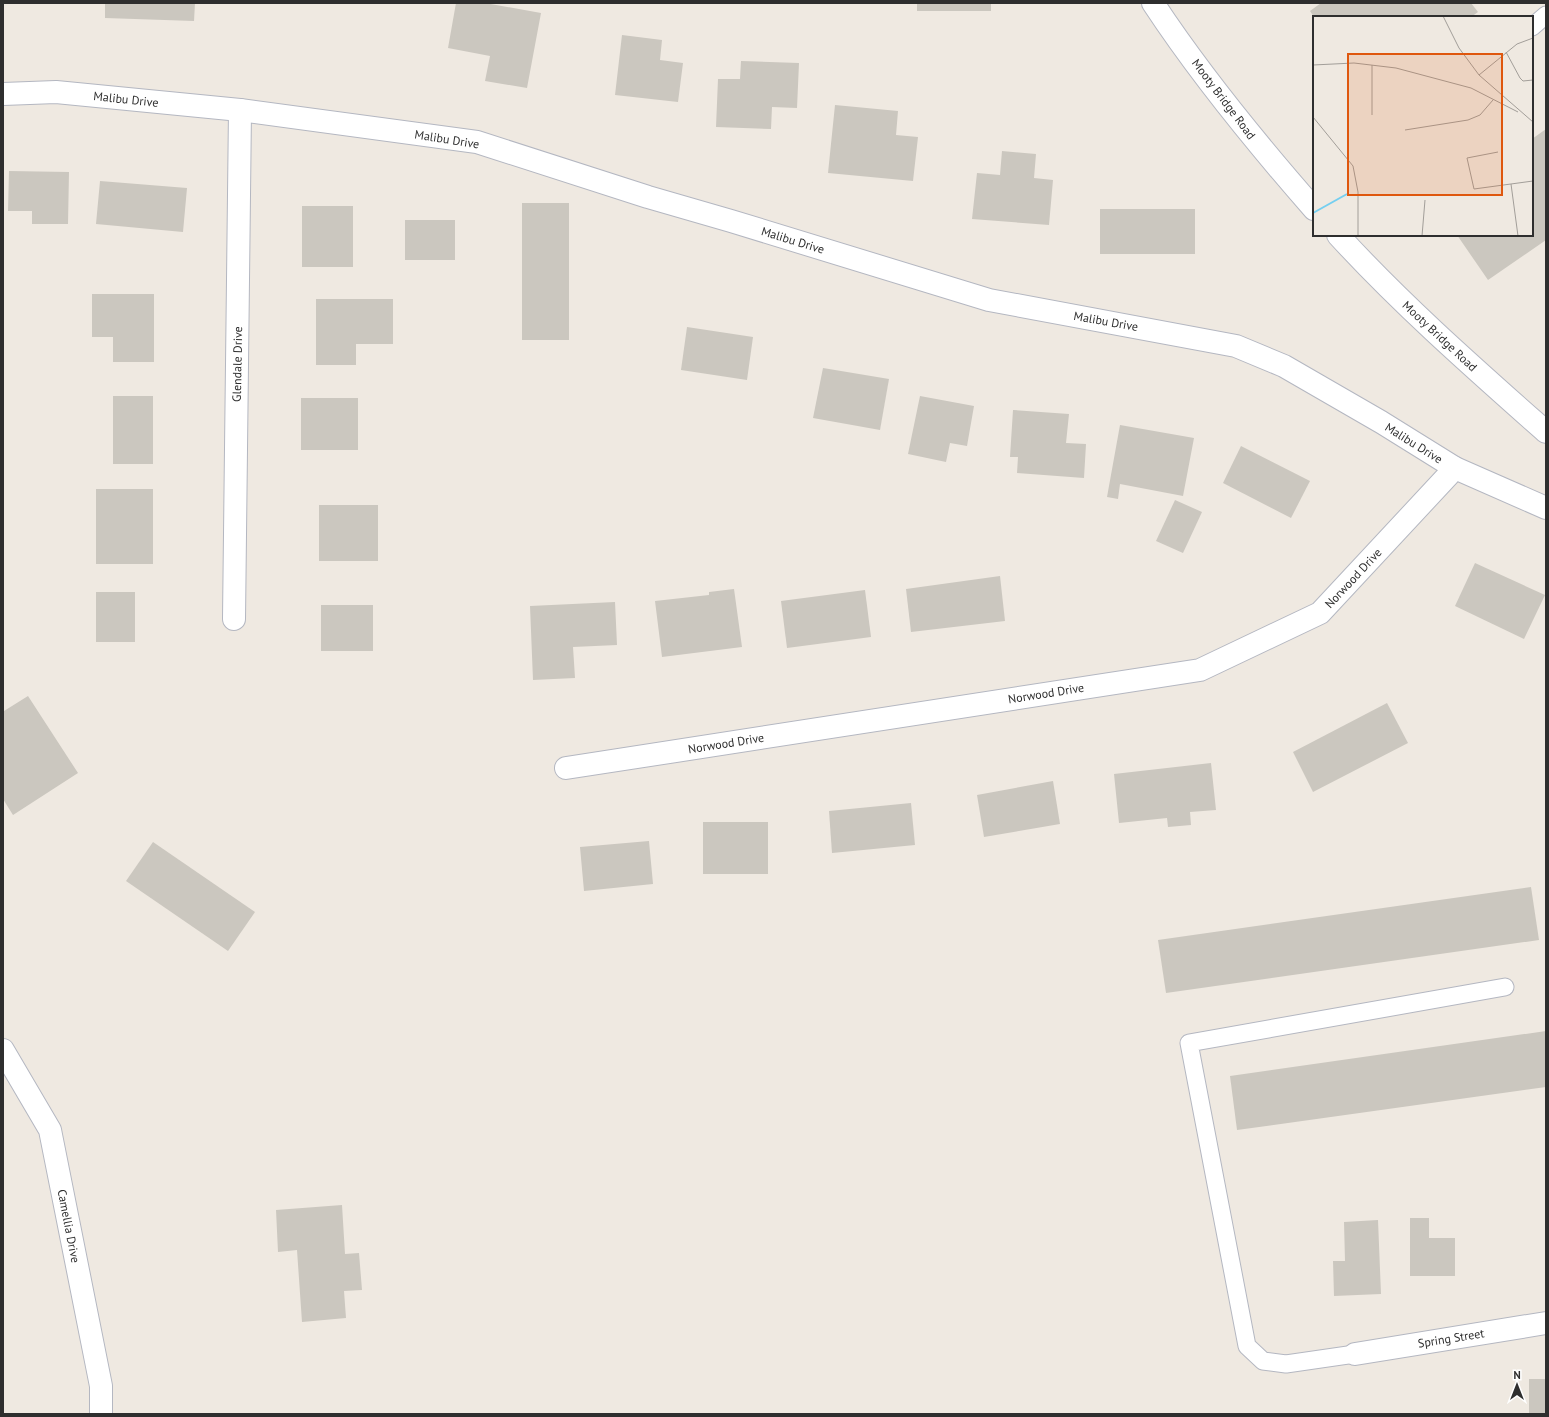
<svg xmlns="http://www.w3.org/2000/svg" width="1549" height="1417" font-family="'PT Sans',sans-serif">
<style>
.building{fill:#cbc7bf}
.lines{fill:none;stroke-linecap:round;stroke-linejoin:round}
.service-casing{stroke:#b4b7c1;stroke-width:19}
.minor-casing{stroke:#b4b7c1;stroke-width:24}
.secondary-casing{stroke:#b4b7c1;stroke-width:24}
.service{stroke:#fff;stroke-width:17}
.minor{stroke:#fff;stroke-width:22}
.secondary{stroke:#fff;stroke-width:22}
.labels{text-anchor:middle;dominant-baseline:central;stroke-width:3;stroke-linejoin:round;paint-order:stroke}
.street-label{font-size:12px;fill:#2e2e2e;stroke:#fff}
.inset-river{fill:none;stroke:#75cff0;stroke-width:2}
.inset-road{fill:none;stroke:#a29e99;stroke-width:1}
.view{fill:#df570e;fill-opacity:0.15;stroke:#df570e;stroke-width:2}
.inset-edge{fill:none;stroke:#2e2e2e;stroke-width:2}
</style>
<rect width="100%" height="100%" fill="#efe9e1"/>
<!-- building -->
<g class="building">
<path d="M105,3H195L194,21L105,18Z"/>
<path d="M456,3H485L541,13L527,88L485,81L490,56L448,48Z"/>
<rect x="917" y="3" width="74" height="8"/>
<path d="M1321,3H1471L1478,12L1471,17H1314L1310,11Z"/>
<path d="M622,35L662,40L660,60L683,63L678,102L615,95Z"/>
<path d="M741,61L799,63L797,108L772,107L771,129L716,127L718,79H740Z"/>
<path d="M835,105L898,111L896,135L918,137L913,181L828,173Z"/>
<path d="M1546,129V240L1488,280L1457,235H1532V139Z"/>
<path d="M1002,151L1036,154L1034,178L1053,180L1049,225L972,219L977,173L1000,175Z"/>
<path d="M9,171L69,172L68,224H32V211H8Z"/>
<path d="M100,181L187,188L183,232L96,224Z"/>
<rect x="522" y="203" width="47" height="137"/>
<rect x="302" y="206" width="51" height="61"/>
<rect x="1100" y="209" width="95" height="45"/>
<rect x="405" y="220" width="50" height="40"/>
<path d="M92,294H154V362H113V337H92Z"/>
<path d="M316,299H393V344H356V365H316Z"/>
<path d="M687,327L753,337L747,380L681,370Z"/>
<path d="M823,368L889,379L880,430L813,418Z"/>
<rect x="113" y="396" width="40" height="68"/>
<path d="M920,396L974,406L967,446L950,443L946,462L908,454Z"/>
<rect x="301" y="398" width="57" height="52"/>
<path d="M1013,410L1069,414L1066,443L1086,444L1084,478L1017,473L1018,457H1010Z"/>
<path d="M1120,425L1194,438L1183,496L1120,484L1118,499L1107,497Z"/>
<path d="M1241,446L1310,481L1291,518L1223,483Z"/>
<rect x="96" y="489" width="57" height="75"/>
<path d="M1175,500L1202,512L1183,553L1156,541Z"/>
<rect x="319" y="505" width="59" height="56"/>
<path d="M1475,563L1545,595L1524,639L1455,606Z"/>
<path d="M1000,576L1005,621L911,632L906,589Z"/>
<path d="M734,589L742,647L662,657L655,601L709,595V592Z"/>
<path d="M865,590L871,637L787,648L781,601Z"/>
<rect x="96" y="592" width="39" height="50"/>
<path d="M615,602L617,645L573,647L575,678L533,680L530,606Z"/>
<rect x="321" y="605" width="52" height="46"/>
<path d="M28,696L78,773L13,815L3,799V710L4,711Z"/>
<path d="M1387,703L1408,743L1313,792L1293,752Z"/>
<path d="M1211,763L1216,810L1190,812L1191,825L1168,827L1167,818L1119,823L1114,774Z"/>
<path d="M1053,781L1060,824L984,837L977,795Z"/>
<path d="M911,803L915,845L832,853L829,811Z"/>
<rect x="703" y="822" width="65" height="52"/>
<path d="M649,841L653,884L584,891L580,847Z"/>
<path d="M153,842L255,912L228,951L126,881Z"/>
<path d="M1531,887L1539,940L1166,993L1158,940Z"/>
<path d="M1546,1031V1087L1237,1130L1230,1076Z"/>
<path d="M342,1205L345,1254L359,1253L362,1290L344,1291L346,1318L302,1322L297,1250L278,1252L276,1210Z"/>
<path d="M1410,1218H1429V1238H1455V1276H1410Z"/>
<path d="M1378,1220L1381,1294L1334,1296L1333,1261H1345L1344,1222Z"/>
<rect x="1529" y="1379" width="17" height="35"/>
</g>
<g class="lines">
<defs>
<g id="service">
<path d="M1532,27L1546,15"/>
<path d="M1355,1354L1286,1364L1263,1361L1247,1346L1189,1043L1505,987"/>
</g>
<g id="minor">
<path d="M3,94L56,92L240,110L477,142L648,197L731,221L989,300L1236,346L1284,366L1381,422L1455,468L1546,508"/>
<path d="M234,619L240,110"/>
<path d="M566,768L1200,670L1320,613L1455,468"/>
<path d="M3,1050L50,1130L101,1386V1414"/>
<path d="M1355,1354L1546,1323"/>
</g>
<g id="secondary">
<path d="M1153,3C1201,76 1257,144 1314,209"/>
<path d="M1338,235C1402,305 1475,369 1546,432"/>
</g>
</defs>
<!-- service casing -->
<use href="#service" class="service-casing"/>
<!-- minor casing -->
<use href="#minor" class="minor-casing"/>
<!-- secondary casing -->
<use href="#secondary" class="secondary-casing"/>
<!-- service -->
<use href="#service" class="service"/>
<!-- minor -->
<use href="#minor" class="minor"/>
<!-- secondary -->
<use href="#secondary" class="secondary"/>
</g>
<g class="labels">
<!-- street labels -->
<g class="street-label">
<text transform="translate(126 99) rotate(6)">Malibu Drive</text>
<text transform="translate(1224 99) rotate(53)">Mooty Bridge Road</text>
<text transform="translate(447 139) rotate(9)">Malibu Drive</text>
<text transform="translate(793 240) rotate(17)">Malibu Drive</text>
<text transform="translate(1106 321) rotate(10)">Malibu Drive</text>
<text transform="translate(1440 336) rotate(43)">Mooty Bridge Road</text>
<text transform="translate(237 364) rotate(-89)">Glendale Drive</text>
<text transform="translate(1414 443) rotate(32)">Malibu Drive</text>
<text transform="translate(1353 578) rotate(-47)">Norwood Drive</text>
<text transform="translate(1046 693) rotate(-9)">Norwood Drive</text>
<text transform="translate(726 743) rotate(-9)">Norwood Drive</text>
<text transform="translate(69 1226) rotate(79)">Camellia Drive</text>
<text transform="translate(1451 1338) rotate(-9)">Spring Street</text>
</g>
</g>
<!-- overview -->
<g transform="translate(1313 16)">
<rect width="220" height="220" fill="#efe9e1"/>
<path class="inset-river" d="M0,197L34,178"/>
<path class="inset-road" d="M130,0L146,32L166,59L220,106M193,36L207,62L210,65L220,64M0,49L41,47L83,52L158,72L205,96M166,59L204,28L220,22M59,99V49M0,101L40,150L45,176V220M92,114L155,104L167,99L180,84M185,136L154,142L161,173L220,165M198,168L205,220M109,220L112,184"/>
<path class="view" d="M35,38H189V179H35Z"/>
<rect width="220" height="220" class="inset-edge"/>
</g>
<!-- border -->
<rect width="1549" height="1417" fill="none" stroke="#2e2e2e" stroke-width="8"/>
<!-- north arrow -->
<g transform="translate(1517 1385)" stroke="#ffffff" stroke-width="3" paint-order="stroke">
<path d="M0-3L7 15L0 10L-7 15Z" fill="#2e2e2e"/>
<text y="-6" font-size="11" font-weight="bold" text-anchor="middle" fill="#2e2e2e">N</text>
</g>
</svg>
